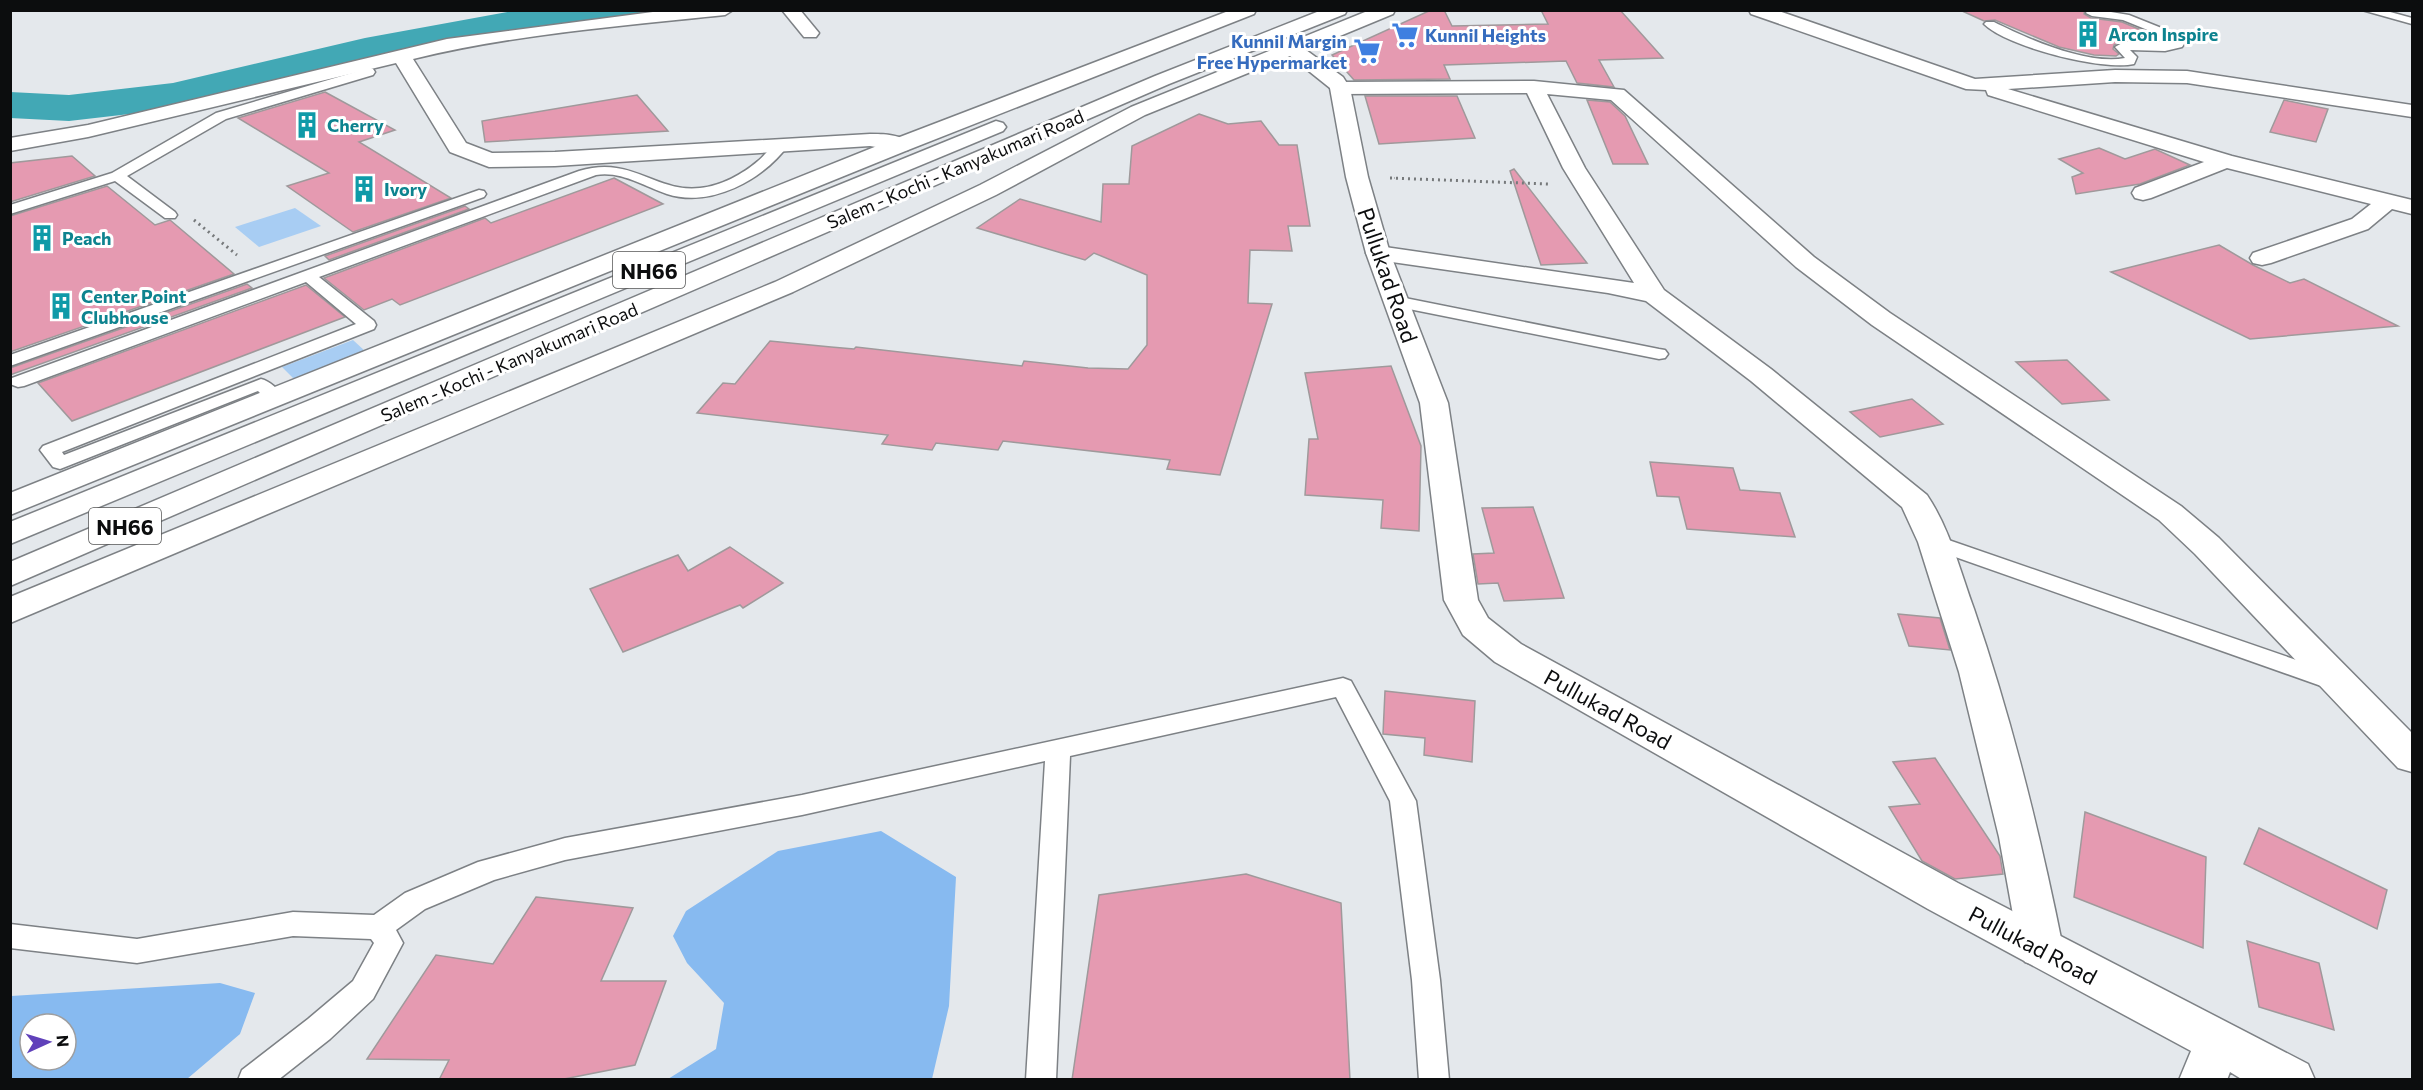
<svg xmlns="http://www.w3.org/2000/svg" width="2423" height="1090" font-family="Commissioner,sans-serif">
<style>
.green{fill:#a8cdf3}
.forest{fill:#87baf0;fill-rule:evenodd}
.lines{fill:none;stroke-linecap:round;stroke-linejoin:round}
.river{fill:#42a8b5;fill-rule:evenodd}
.building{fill:#e59ab1;stroke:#9f999b;stroke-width:1.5}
.lane-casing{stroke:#7d8185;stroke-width:3}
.street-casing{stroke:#7d8185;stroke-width:3}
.secondary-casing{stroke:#7d8185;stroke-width:3}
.highway-casing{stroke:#7d8185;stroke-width:3}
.path-far1{stroke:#76797b;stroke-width:2;stroke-dasharray:1.5 3;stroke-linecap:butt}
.path{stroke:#76797b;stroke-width:3;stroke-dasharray:2 4;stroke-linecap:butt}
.lane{fill:#fff;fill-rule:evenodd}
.street{fill:#fff;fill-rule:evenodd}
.secondary{fill:#fff;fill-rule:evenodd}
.highway{fill:#fff;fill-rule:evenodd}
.labels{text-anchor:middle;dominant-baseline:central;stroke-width:6;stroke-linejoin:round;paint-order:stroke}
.far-culture-label{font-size:18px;font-weight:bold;fill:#0d838f;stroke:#fff;text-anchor:start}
.far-shop-label{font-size:18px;font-weight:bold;fill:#366cbe;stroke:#fff;text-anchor:start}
.far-street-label{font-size:18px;fill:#0c0d0e;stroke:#fff}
.shield{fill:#fff;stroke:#555656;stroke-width:1.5}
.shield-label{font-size:21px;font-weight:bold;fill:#0c0d0e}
.street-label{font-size:22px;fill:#0c0d0e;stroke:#fff}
</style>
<rect width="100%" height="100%" fill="#e4e8ec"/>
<!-- green -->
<g class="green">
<path d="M295,208L321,226L259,247L235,227Z"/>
<path d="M353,340L366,352L295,380L282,367Z"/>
</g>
<!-- forest -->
<g class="forest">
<path d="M881,831L956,877L949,1006L932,1079H668L716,1049L724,1003L687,963L673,936L686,911L778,851Z"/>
<path d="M220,983L255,993L240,1034L187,1079H11V996ZM30,1024H66V1060H30Z"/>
</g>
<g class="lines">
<!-- river -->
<path class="river" d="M518,10H647L642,18L629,21L518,34L365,62L173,109L69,121L10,118V92L69,95L173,83L365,38Z"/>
</g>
<!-- building -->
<g class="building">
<path d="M1431,10H1444L1452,26L1548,24L1541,10H1620L1663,58L1599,60L1614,87L1577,83L1566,61L1444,65L1450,79L1354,80L1332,55Z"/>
<path d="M1960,10H2085L2084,14L2091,18L2122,22L2146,32L2137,40H2124L2114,45L2113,49L2119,54L2116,56L2094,55L2059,47L1995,20L1984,21Z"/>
<path d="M325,92L395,130L359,142L451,198L353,232L287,186L329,173L238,118Z"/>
<path d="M637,95L668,131L485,142L482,121Z"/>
<path d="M1365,96H1457L1475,138L1379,144Z"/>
<path d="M1587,100L1610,102L1625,116L1648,164H1613Z"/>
<path d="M2284,100L2328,109L2316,142L2270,132Z"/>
<path d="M1199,114L1228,124L1261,121L1279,145H1297L1310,226H1288L1292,251L1250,250L1248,303L1272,304L1220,475L1167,469L1170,460L1003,441L998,450L936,443L932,450L882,444L888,435L697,413L723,383L735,384L770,341L831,347L854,349L856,347L1022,366L1024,361L1088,368L1128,369L1147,345V275L1094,253L1085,260L977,228L1020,199L1101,222L1103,184H1129L1132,146Z"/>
<path d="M2099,148L2125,159L2155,149L2190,165L2140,184L2076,194L2072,177L2083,173L2059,159Z"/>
<path d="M72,156L95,176L10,202V163Z"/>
<path d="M1514,169L1587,263L1541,265L1510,171Z"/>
<path d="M614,178L663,204L400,305L392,299L364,310L324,278L485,218L491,223Z"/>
<path d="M107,186L155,225L170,220L234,274L10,352V216Z"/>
<path d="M465,206L469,209L329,260L325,256Z"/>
<path d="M2219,245L2253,265L2290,283L2304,279L2398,326L2250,339L2111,272Z"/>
<path d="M247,284L252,288L10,375V368Z"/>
<path d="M306,285L345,317L72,421L38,383Z"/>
<path d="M2067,360L2109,400L2062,404L2016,362Z"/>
<path d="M1391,366L1421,446L1419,531L1381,528L1383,500L1305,495L1309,439H1318L1305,373Z"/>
<path d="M1912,399L1943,424L1880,437L1850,412Z"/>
<path d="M1650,462L1733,468L1740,490L1780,493L1795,537L1687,529L1679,497L1657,496Z"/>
<path d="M1533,507L1564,598L1504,601L1498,583L1478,584L1473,554L1494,553L1482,508Z"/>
<path d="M730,547L783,583L743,608L740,605L623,652L590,589L678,555L688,571Z"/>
<path d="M1898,614L1940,618L1950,650L1909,646Z"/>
<path d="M1385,691L1475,701L1472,762L1424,755L1425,738L1383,734Z"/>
<path d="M1935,758L2000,856L2003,874L1955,879L1922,861L1889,807L1920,804L1893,762Z"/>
<path d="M2085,812L2206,857L2203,948L2074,897Z"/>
<path d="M2259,828L2387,890L2377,929L2244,864Z"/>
<path d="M1246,874L1341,903L1350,1080H1072L1099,895Z"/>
<path d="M536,897L633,908L601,981H666L635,1065L559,1080H439L449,1060L367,1059L436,955L493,964Z"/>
<path d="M2247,941L2319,963L2334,1030L2259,1007Z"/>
</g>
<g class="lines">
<defs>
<g id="lane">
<path d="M2099,10L2129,15L2179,35L2184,44L2182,47L2165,51L2130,50L2137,57L2134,64C2103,71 2007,47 1984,24L1986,22H1994C2028,39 2087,65 2125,58L2115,47L2124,42H2171L2170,39L2123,20L2092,16L2086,13L2088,10Z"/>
<path d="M2362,10H2383L2412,18V24Z"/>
<path d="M369,68L373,69L375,72L373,75L226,119L127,176L175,212L177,215L175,218H165L115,181L10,214V205L112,173L216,113Z"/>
<path d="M782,140L789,144C763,180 711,208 667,194C643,186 622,171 596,175L319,277L374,321L376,325L374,329L62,452L64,455L261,379C270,381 279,390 284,398L281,402H269L258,391L60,469L53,467L40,450L43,446L356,324L306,282L24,386L18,387L10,384L12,378L579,171C632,155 655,193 700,188C721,186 743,174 758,161C766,155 773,142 782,140Z"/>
<path d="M479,190L484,191L486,194L484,197L10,366V355Z"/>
<path d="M1395,296L1659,349L1665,350L1668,354L1665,358L1659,359L1389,305L1387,301L1389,297Z"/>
<path d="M1934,535L2340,675L2344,681L2340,687L2332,689L2324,687L1927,547L1924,542L1927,537Z"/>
<path d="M1343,678L1351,681L1416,801L1440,980L1449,1080H1419L1412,980L1390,801L1336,697L1070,756L1056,1080H1026L1045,761L802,815L565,860L494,880L425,909L396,930L403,943L373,999L330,1039L278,1080H238L242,1070L308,1019L353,981L374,943L371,939L293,936L137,963L10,948V924L137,939L293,912L374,915L405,893L478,862L565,838L802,795Z"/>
</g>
<g id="street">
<path d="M668,10H733L725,15C621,26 515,34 413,59L466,143L492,153L555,152L870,134C883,134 903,134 911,145L908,150L900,151L870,146L555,166L489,167L450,152L396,63L88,137L10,151V138L88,125L447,39Z"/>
<path d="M782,10H800L819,33L816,37H804Z"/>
<path d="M1749,10H1776L1975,79L2115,70L2187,71L2412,105V117L2187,83L2115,82L2008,89L2232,156L2412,200V214L2392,209L2368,229L2271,263L2262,265L2253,263L2250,258L2253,253L2352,219L2371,204L2227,168L2151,198L2143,200L2135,198L2132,193L2135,188L2204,162L1988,95L1986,90L1966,89L1751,14Z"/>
<path d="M1534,81L1624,90L1814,257L1890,313L2181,506L2219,538L2412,733V772L2398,768L2195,554L2159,520L1872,325L1796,267L1611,100L1547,94L1585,168L1664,290L1771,369L1927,495C1950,529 1960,571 1974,609C2012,720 2040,833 2063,948L2057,962L2041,967L2025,962L2019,948L1999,837L1959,672L1918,542L1902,507L1751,381L1646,301L1608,293L1378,260L1369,258L1366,253L1369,248L1378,246L1634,283L1563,168L1527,93L1340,94L1333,92L1330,88L1333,84L1340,82Z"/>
</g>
<g id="secondary">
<path d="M1231,10H1256L1254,14L908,150L10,515V493L892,140Z"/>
<path d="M1370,10H1395L1393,14L1306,50L1343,77L1350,88L1368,177L1390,253L1448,403L1478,600L1488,618L1521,644L1958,883L2308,1064L2315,1080H2243L2230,1072L2227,1080H2179L2191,1051L1928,909L1495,662L1463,635L1444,600L1420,403L1366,253L1346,177L1330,88L1290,56L1145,115L996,195L793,292L10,623V597L775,282L980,185L1131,107Z"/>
</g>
<g id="highway">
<path d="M1322,10H1347L1345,14L1169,84L10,586V562L1155,76Z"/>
<path d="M996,121L1003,123L1006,127L1003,131L10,544V522Z"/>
</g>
</defs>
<!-- lane casing -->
<use href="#lane" class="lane-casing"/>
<!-- street casing -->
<use href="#street" class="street-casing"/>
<!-- secondary casing -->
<use href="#secondary" class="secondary-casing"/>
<!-- highway casing -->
<use href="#highway" class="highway-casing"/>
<!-- path-far1 -->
<path class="path-far1" d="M1390,178H1395"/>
<!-- path -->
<g class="path">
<path d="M1390,178L1548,184"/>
<path d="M194,220L237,255"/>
</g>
<!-- lane -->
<use href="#lane" class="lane"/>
<!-- street -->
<use href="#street" class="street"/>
<!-- secondary -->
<use href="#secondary" class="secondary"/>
<!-- highway -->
<use href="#highway" class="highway"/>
</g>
<!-- icons -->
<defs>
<symbol id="building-bare" viewBox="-9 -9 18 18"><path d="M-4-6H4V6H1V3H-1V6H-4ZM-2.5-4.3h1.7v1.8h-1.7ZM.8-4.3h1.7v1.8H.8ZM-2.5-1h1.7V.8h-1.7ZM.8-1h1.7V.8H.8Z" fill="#0f9aa8" stroke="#fff" stroke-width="2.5" paint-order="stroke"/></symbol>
<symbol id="supermarket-bare" viewBox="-9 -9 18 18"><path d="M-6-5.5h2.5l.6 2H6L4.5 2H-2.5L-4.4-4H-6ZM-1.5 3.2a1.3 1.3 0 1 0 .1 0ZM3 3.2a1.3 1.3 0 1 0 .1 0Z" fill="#3f7fe0" stroke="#fff" stroke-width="2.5" paint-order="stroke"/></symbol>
</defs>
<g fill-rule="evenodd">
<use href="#building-bare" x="2069" y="15" width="38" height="38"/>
<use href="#supermarket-bare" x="1386" y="16" width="38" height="38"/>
<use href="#supermarket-bare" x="1348" y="32" width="38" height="38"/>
<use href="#building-bare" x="288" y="106" width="38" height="38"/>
<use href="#building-bare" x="345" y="170" width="38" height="38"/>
<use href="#building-bare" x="23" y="219" width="38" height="38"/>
<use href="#building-bare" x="42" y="287" width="38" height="38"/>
</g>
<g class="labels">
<!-- far-culture labels -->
<g class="far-culture-label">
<text x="2108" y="34">Arcon Inspire</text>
<text x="327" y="125">Cherry</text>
<text x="384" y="189">Ivory</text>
<text x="62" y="238">Peach</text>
<text x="81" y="296">Center Point<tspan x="81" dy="21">Clubhouse</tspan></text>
</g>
<!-- far-shop labels -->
<g class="far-shop-label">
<text x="1425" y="35">Kunnil Heights</text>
<text x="1347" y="41" text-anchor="end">Kunnil Margin<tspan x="1347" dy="21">Free Hypermarket</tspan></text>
</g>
<!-- far-street labels -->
<g class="far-street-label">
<text transform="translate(955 169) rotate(-23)">Salem - Kochi - Kanyakumari Road</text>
<text transform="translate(509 362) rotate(-23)">Salem - Kochi - Kanyakumari Road</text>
</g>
<!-- shield labels -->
<g class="shield">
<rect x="613" y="252" width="72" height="36" rx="4.5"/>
<rect x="89" y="508" width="72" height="36" rx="4.5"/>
</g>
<g class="shield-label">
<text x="649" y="270">NH66</text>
<text x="125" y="526">NH66</text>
</g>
<!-- street labels -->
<g class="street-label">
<text transform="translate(1388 275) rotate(71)">Pullukad Road</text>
<text transform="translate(1608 709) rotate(29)">Pullukad Road</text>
<text transform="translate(2033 945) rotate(28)">Pullukad Road</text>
</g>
</g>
<!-- border -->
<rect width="2423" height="1090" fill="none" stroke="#0c0d0e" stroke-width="24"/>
<!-- north arrow -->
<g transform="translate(48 1042) rotate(86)"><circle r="28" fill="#ffffff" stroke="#9e9e9f" stroke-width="1.5"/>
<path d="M0-4.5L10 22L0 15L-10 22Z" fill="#6041ba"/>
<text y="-9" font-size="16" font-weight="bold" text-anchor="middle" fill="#0c0d0e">N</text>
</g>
</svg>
